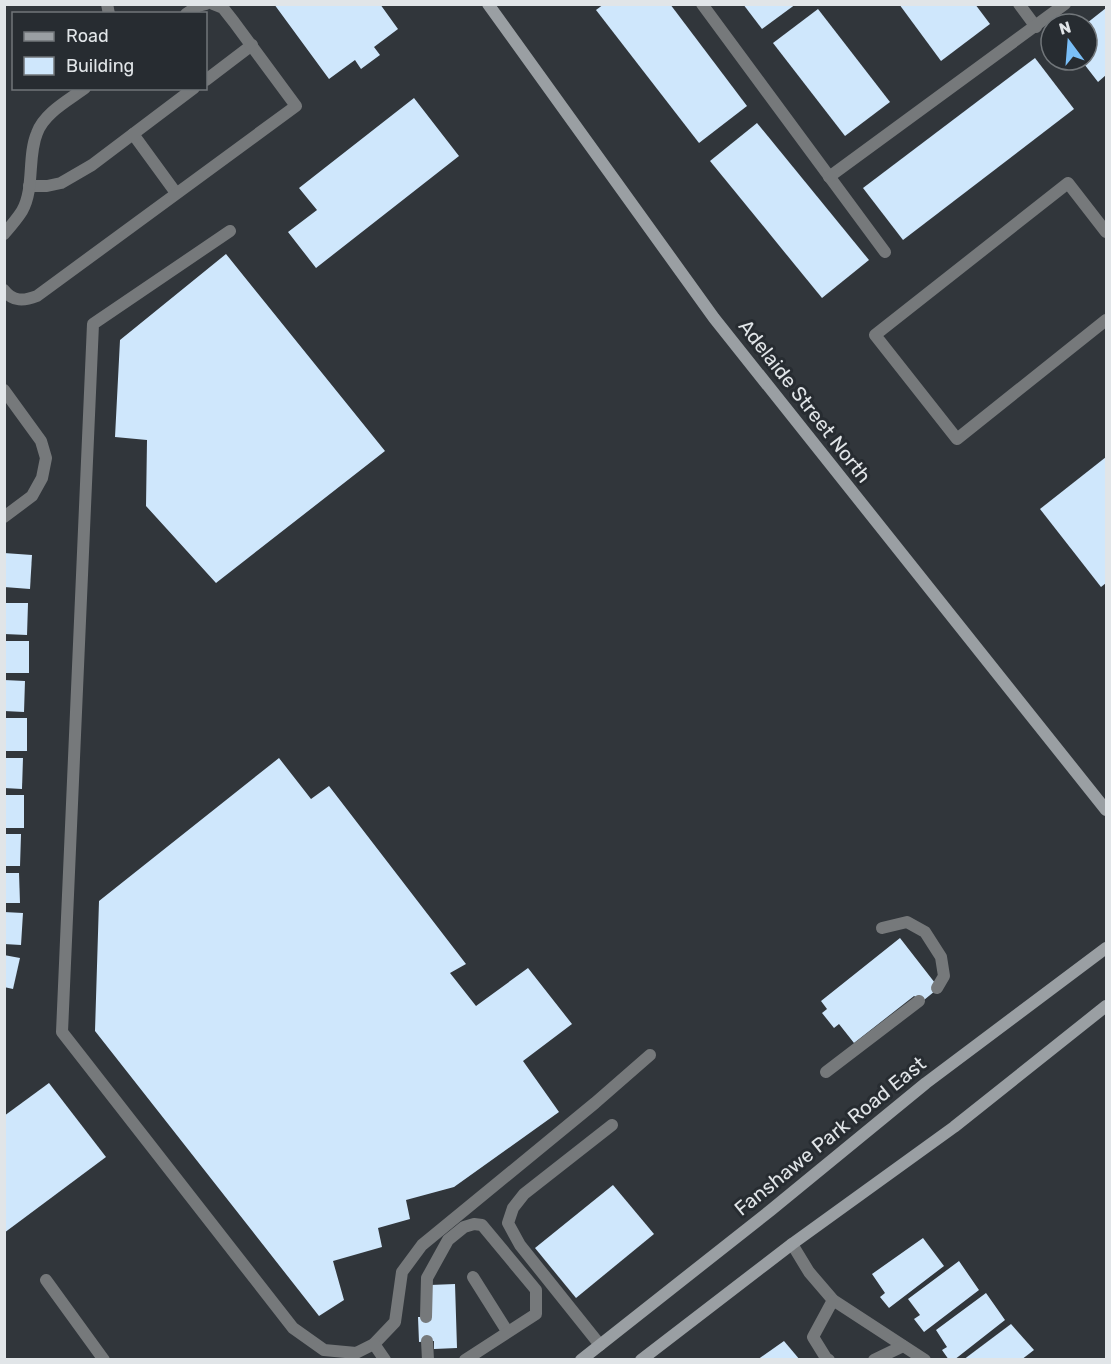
<svg xmlns="http://www.w3.org/2000/svg" width="1111" height="1364" font-family="Rubik,sans-serif">
<style>
.building{fill:#cfe7fc}
.lines{fill:none;stroke-linecap:round;stroke-linejoin:round}
.lane{stroke:#76797b;stroke-width:12}
.secondary{stroke:#9a9fa3;stroke-width:12}
.labels{text-anchor:middle;dominant-baseline:central;stroke-width:6;stroke-linejoin:round;paint-order:stroke}
.street-label{font-size:20px;fill:#e1e5e8;stroke:#272c31}
</style>
<rect width="100%" height="100%" fill="#31363b"/>
<!-- building -->
<g class="building">
<path d="M274,4H380L398,29L374,47L380,55L361,69L355,60L329,79Z"/>
<path d="M604,4H670L747,106L699,143L596,10Z"/>
<path d="M743,4H796L762,29Z"/>
<path d="M899,4H975L990,24L941,61Z"/>
<path d="M1106,8V75L1098,82L1081,60H1087V23Z"/>
<path d="M818,9L890,102L845,136L773,43Z"/>
<path d="M1035,58L1074,109L903,240L863,188Z"/>
<path d="M414,98L459,156L316,268L288,232L317,210L299,188Z"/>
<path d="M757,123L869,260L822,298L710,161Z"/>
<path d="M226,254L385,451L216,583L146,506L147,440L115,437L120,340Z"/>
<path d="M1106,457V583L1101,587L1040,509Z"/>
<path d="M4,553L32,555L30,589L4,587Z"/>
<path d="M4,603H28L27,635L4,634Z"/>
<rect x="4" y="641" width="25" height="32"/>
<path d="M4,680L25,681L24,712L4,711Z"/>
<rect x="4" y="718" width="23" height="33"/>
<path d="M4,758H23L22,789L4,788Z"/>
<path d="M279,758L311,799L329,786L466,964L450,973L476,1006L528,968L572,1024L523,1061L559,1112L454,1187L406,1200L410,1219L378,1228L382,1247L333,1261L344,1300L319,1316L95,1031L99,901Z"/>
<rect x="4" y="795" width="20" height="33"/>
<path d="M4,834H21L20,866H4Z"/>
<path d="M4,873H19L20,903H4Z"/>
<path d="M4,912L23,913L21,945L4,944Z"/>
<path d="M900,938L935,983V991L924,1000L919,995L916,997L914,996L854,1043L839,1024L834,1028L822,1013L827,1009L821,1001Z"/>
<path d="M4,955L20,958L13,989L4,987Z"/>
<path d="M49,1083L106,1157L4,1233V1116Z"/>
<path d="M613,1185L654,1234L576,1298L535,1248Z"/>
<path d="M923,1238L944,1266L889,1308L880,1297L885,1293L872,1274Z"/>
<path d="M959,1261L979,1290L924,1332L914,1319L920,1315L908,1299Z"/>
<path d="M455,1284L457,1348L434,1349V1341L419,1342L418,1317H431L430,1285Z"/>
<path d="M986,1293L1005,1320L954,1360H949L942,1350L947,1347L936,1330Z"/>
<path d="M1011,1324L1034,1350L1021,1360H963Z"/>
<path d="M784,1341L800,1360H757Z"/>
</g>
<g class="lines">
<!-- lane -->
<g class="lane">
<path d="M107,4L109,14"/>
<path d="M702,4L885,252"/>
<path d="M1019,4L1036,27"/>
<path d="M186,14L198,6L206,4"/>
<path d="M206,80L252,45"/>
<path d="M133,134L176,193"/>
<path d="M829,177L1065,4"/>
<path d="M29,186H47L61,183L92,165L194,88"/>
<path d="M230,231L93,324L62,1032L293,1328L324,1350L356,1353L374,1344L395,1322L402,1272L422,1245L595,1103L650,1055"/>
<path d="M1106,232L1068,183L875,335L957,439L1106,320"/>
<path d="M4,234C10,227 17,219 22,211C35,188 27,157 37,133C44,113 69,100 85,88"/>
<path d="M4,290C13,302 24,301 37,296L296,106L234,22L223,8L213,4"/>
<path d="M4,390L41,441L46,458L42,478L32,496L4,517"/>
<path d="M882,928L907,922L925,932L941,957L944,976L937,988"/>
<path d="M826,1072L919,1001"/>
<path d="M792,1244L809,1272L833,1300L925,1360"/>
<path d="M473,1277L507,1331"/>
<path d="M46,1280L104,1360"/>
<path d="M426,1317L427,1278L448,1240L464,1227L474,1224L482,1225L536,1290V1314L465,1360"/>
<path d="M427,1341L428,1360"/>
<path d="M374,1344L385,1360"/>
<path d="M600,1345L520,1245L508,1223L513,1208L524,1194L612,1125"/>
<path d="M829,1360L826,1358L813,1337L833,1300"/>
<path d="M874,1360L903,1346"/>
</g>
<!-- secondary -->
<g class="secondary">
<path d="M488,4L714,318L1106,810"/>
<path d="M581,1360L771,1210L926,1083L1106,948"/>
<path d="M641,1360L792,1244L954,1127L1106,1006"/>
</g>
</g>
<g class="labels">
<!-- street labels -->
<g class="street-label">
<text transform="translate(805 401) rotate(52)">Adelaide Street North</text>
<text transform="translate(830 1136) rotate(-39)">Fanshawe Park Road East</text>
</g>
</g>
<!-- border -->
<rect width="1111" height="1364" fill="none" stroke="#e1e5e8" stroke-width="12"/>
<!-- legend -->
<rect x="12" y="12" width="195" height="78" fill="#272c31" stroke="#71767a" stroke-width="1.5"/>
<rect x="24" y="32" width="30" height="9" fill="#9a9fa3" stroke="#71767a" stroke-width="1.5"/>
<text x="66" y="42" font-size="18" fill="#e1e5e8">Road</text>
<rect x="24" y="57" width="30" height="18" fill="#cfe7fc" stroke="#71767a" stroke-width="1.5"/>
<text x="66" y="72" font-size="18" fill="#e1e5e8">Building</text>
<!-- north arrow -->
<g transform="translate(1069 42) rotate(344)"><circle r="28" fill="#272c31" stroke="#71767a" stroke-width="1.5"/>
<path d="M0-4.5L10 22L0 15L-10 22Z" fill="#7abff8"/>
<text y="-9" font-size="16" font-weight="bold" text-anchor="middle" fill="#e1e5e8">N</text>
</g>
</svg>
